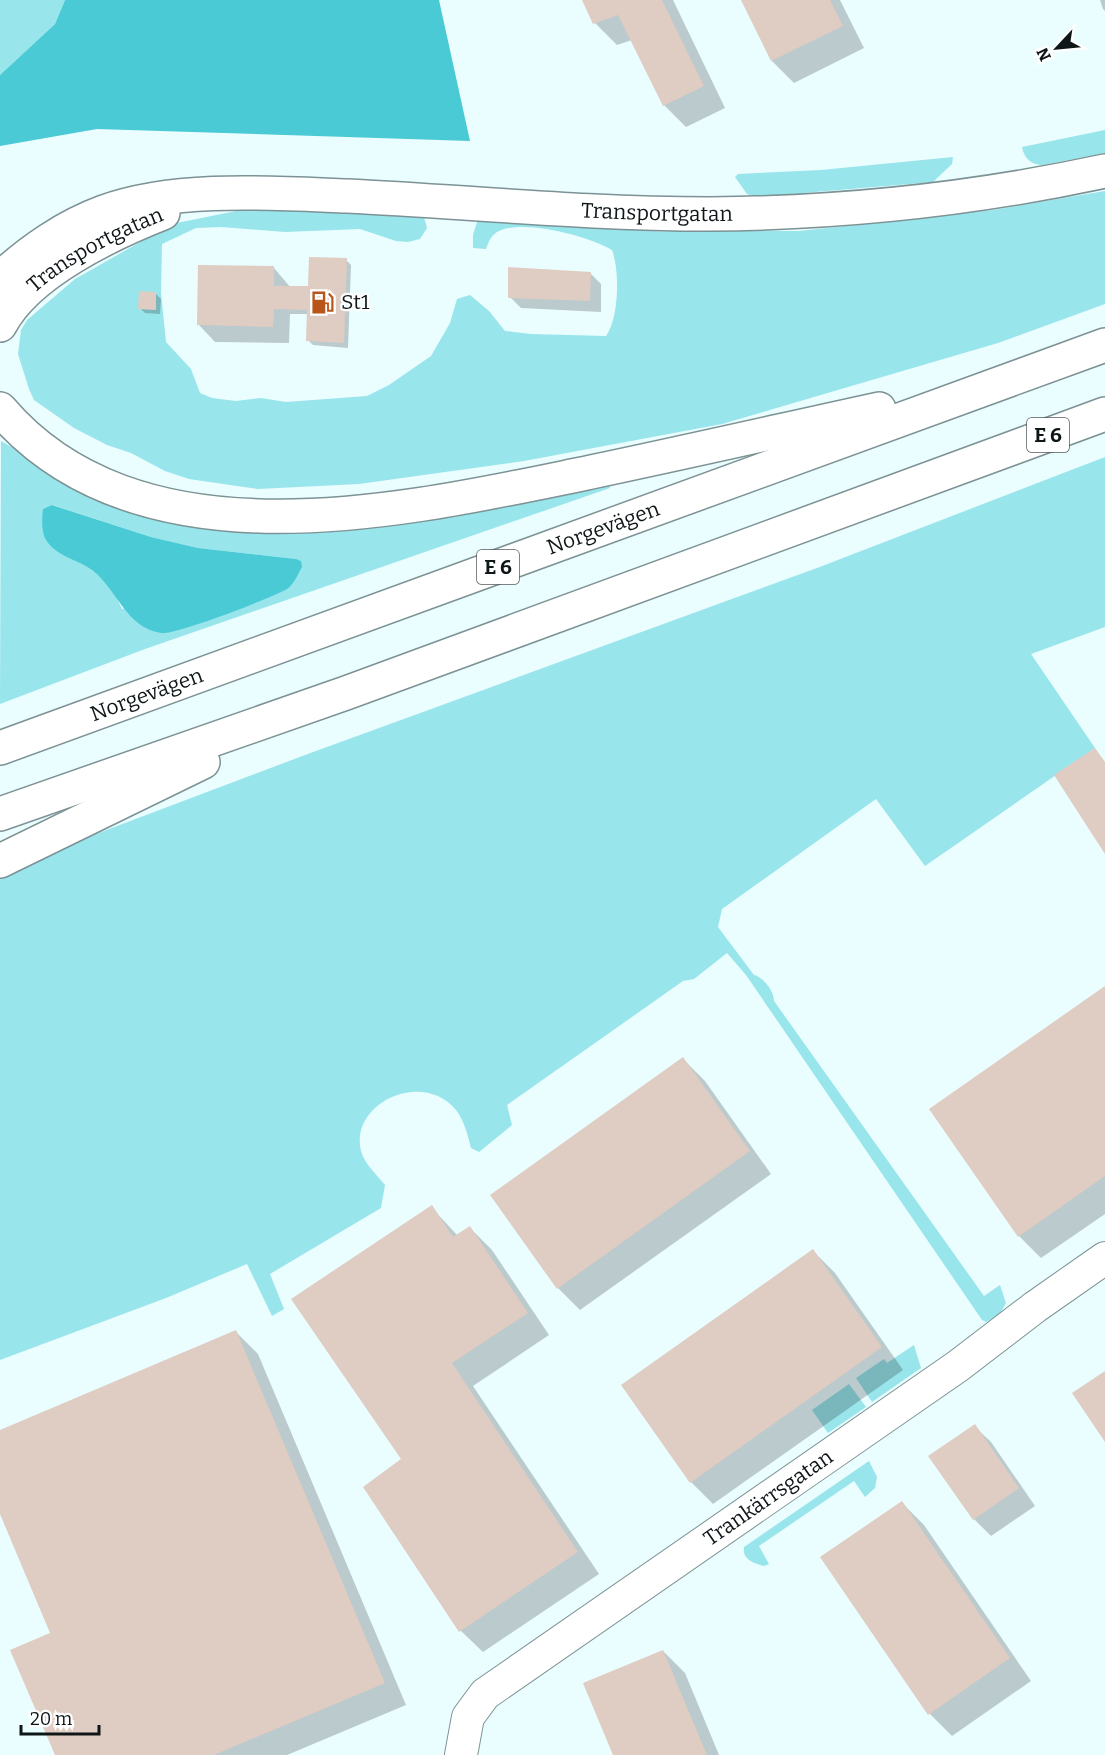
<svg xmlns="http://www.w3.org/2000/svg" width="1105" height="1755" font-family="Bitter,serif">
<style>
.green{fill:#99e5ec;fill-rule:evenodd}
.forest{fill:#4acad5}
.shadow{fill:#0003}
.building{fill:#dfccc2}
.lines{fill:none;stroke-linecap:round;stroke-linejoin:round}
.street-casing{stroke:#7c9294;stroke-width:34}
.secondary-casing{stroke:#7c9294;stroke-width:36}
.highway-casing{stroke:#7c9294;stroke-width:36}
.street{stroke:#fff;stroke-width:32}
.secondary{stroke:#fff;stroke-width:33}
.highway{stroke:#fff;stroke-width:33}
.labels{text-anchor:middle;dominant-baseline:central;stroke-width:4.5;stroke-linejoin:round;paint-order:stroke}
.shield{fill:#fff;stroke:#565c5d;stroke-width:1.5}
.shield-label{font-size:20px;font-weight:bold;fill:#0e1617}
.street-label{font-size:21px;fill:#0e1617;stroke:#fff}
.poi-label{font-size:21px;fill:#0e1617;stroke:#fff;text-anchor:start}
</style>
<rect width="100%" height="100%" fill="#eafdff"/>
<!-- green -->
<g class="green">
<path d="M0,0H65L55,24L0,75Z"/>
<path d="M1105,130V153L1043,165C1031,165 1024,158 1022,147Z"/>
<path d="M953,157L952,164L933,182L757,197L747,194L735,177L738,174L821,170Z"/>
<path d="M1105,191V304L998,343L722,424L524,461L359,484L258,489L189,479L165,471L131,453L107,445L74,428L34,400L29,389L18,354L21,330L27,320L75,279L172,224L246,209L422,210L427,228L420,239L408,242L396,241L360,229L285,232L221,227L196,228L162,244L161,293L166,342L191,369L200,393L212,398L236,401L261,398L286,402L367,396L389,385L431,356L450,323L457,299L470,295L489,311L505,331L531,334L606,336C619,318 620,271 612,250C589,236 524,219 499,231C491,235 489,241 486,249L473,248V235L477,222C517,216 564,218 605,223C629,226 654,235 678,230L799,231L993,210Z"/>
<path d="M1,441L88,490L181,522L247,532L320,530L609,484L610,488L145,649L0,704ZM53,505L151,537L198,548L296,559L122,609L112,588L91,569L43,509Z"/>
<path d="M1105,457V627L1031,654L1095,748L925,866L876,799L722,909L718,927L754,975C763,977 774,991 774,1001L984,1296L1000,1285L1006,1303L1000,1314L986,1322L982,1320L746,975L727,953L694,979L683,981L507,1105L512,1125L479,1152L471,1148C468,1136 464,1120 456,1110C423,1069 349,1103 361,1151C364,1163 377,1175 385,1185L381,1208L270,1274L284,1309L272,1316L247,1264L166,1298L0,1360V877L72,843L305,755L817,568Z"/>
<path d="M914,1345L921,1368L872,1402L856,1378L884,1359L887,1363Z"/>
<path d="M849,1384L866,1407L828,1433L812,1410Z"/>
<path d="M869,1461L877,1477L875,1488L865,1497L854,1481L759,1546L769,1564L764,1566C754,1563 742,1560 744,1547Z"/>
</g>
<!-- forest -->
<g class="forest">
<path d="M65,0H439L470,141L97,129L0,146V75L55,24Z"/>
<path d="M52,505L151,537L198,548L296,559L301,561L302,567C298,574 294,584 287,589C271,598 176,635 161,633C125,627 118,590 92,570C77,559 57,557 46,540C41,531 42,519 43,509Z"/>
</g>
<!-- shadow -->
<g class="shadow">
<path d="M583,0H673L725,108L686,127L664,105L632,40L617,45L595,23Z"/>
<path d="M742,0H840L864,48L794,83L772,61Z"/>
<path d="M1100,0H1105V11L1103,9Z"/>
<path d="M346,260L351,265L348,348L313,345L308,340L309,314H290L289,343L215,342L199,325L274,268L291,288H310Z"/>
<path d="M590,273L601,284V312L521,308L510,297Z"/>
<path d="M156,294L161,299L160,314L145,313L140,308Z"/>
<path d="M1105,988V1214L1041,1258L1019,1236Z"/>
<path d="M683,1059L705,1081L771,1174L580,1310L558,1288L492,1195Z"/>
<path d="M431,1207L458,1236L470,1228L492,1250L549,1335L473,1386L599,1574L483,1652L461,1631L403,1459Z"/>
<path d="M813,1251L835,1273L903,1370L713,1504L691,1482Z"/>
<path d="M236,1332L258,1354L406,1705L287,1755H57L52,1634L0,1510V1431Z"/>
<path d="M974,1426L991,1442L1035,1506L991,1536L974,1519L930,1456Z"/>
<path d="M902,1503L924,1525L1031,1681L952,1736L930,1714Z"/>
<path d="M663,1651L685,1673L719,1755H614Z"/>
</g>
<!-- building -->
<g class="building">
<path d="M582,0H662L704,86L663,106L618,15L593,24Z"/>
<path d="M741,0H830L843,26L771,61Z"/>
<path d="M309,257L347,258L344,343L306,341L307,310L274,309L273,327L197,325L198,265L274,266V286H308Z"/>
<path d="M508,267L591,272L590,301L508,298Z"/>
<path d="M139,291L156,292V310L138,309Z"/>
<path d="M1095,748L1105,762V854L1054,775Z"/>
<path d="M1105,986V1176L1018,1237L929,1109Z"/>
<path d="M683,1057L750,1151L557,1289L490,1195Z"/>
<path d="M432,1205L453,1237L470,1226L528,1313L452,1363L578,1552L459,1632L363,1487L401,1459L291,1299Z"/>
<path d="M813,1249L882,1347L690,1483L621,1385Z"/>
<path d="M236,1330L385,1683L214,1755H55L10,1650L50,1633L0,1514V1430Z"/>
<path d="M1105,1371V1442L1072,1393Z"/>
<path d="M975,1424L1019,1488L973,1520L928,1456Z"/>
<path d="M902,1501L1010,1658L928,1715L820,1557Z"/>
<path d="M663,1650L707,1755H613L583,1683Z"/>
</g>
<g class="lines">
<defs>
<g id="street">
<path id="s1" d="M461,1755L468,1717L485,1694L958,1366L1035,1307L1105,1258"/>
</g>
<g id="secondary">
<path id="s2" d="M0,279C29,251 66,226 104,212C175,186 272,193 347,196C468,202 589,214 710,214C843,213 975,199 1105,171"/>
<path id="s3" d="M0,325C27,273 110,234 163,213"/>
</g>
<g id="highway">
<path d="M0,409C137,570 397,512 577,475C678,454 778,431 879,409"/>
<path id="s4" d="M0,748L1105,345"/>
<path d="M0,814L346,693L1105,414"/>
<path d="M0,861L203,762"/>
</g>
</defs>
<!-- street casing -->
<use href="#street" class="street-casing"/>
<!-- secondary casing -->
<use href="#secondary" class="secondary-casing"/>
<!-- highway casing -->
<use href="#highway" class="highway-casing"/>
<!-- street -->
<use href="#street" class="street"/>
<!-- secondary -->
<use href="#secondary" class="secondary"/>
<!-- highway -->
<use href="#highway" class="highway"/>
</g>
<!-- icons -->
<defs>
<symbol id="fuel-bare" viewBox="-9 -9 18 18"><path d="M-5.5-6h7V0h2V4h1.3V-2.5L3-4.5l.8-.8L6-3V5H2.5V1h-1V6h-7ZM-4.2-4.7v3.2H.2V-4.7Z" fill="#b7551a" stroke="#fff" stroke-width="2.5" paint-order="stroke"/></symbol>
</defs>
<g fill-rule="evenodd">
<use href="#fuel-bare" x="306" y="286" width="33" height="33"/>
</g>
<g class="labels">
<!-- shield labels -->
<g class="shield">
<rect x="1027" y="418" width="42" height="34" rx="4.5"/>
<rect x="477" y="550" width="42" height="34" rx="4.5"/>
</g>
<g class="shield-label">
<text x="1048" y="435">E 6</text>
<text x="498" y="567">E 6</text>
</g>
<!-- street labels -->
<g class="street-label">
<text stroke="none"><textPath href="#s2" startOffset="680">Transportgatan</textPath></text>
<text stroke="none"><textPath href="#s3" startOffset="124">Transportgatan</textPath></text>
<text stroke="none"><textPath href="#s4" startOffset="642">Norgevägen</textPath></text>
<text stroke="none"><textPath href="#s4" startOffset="156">Norgevägen</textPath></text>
<text stroke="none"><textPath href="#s1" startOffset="412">Trankärrsgatan</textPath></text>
</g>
<!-- poi labels -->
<g class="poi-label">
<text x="341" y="302">St1</text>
</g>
</g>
<!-- north arrow -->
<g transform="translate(1057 48) rotate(244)" stroke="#ffffff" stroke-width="4.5" paint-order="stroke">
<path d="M0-4.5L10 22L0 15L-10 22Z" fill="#0e1617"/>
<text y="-9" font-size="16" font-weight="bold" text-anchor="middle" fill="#0e1617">N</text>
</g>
<!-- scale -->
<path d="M21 1725v9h78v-9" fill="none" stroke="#0e1617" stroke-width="3"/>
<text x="30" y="1725" font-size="18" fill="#0e1617" stroke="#ffffff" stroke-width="4.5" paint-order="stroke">20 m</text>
</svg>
